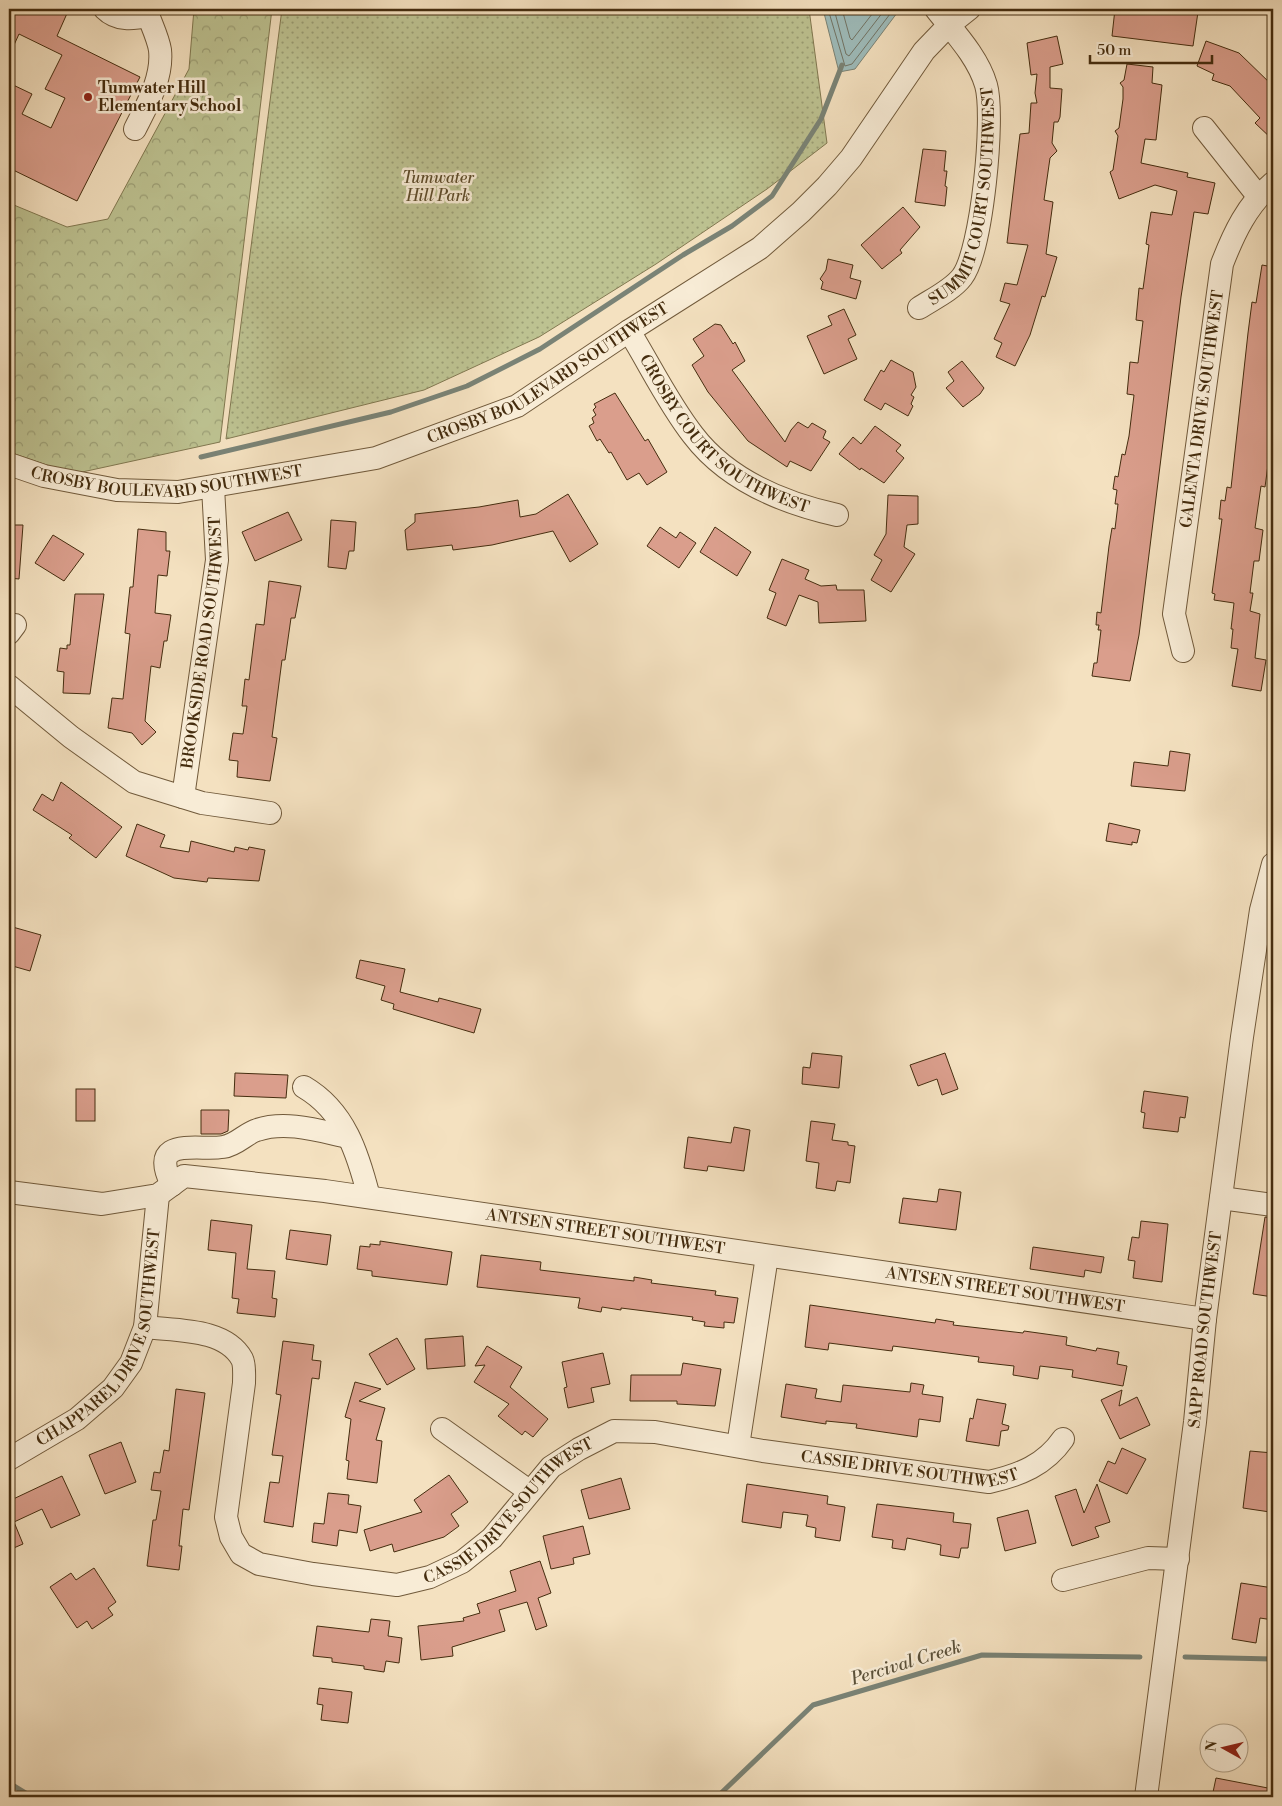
<svg xmlns="http://www.w3.org/2000/svg" width="1282" height="1806" font-family="'Libre Bodoni',serif">
<style>
.grass{fill:url(#grass-dots);stroke:#817850}
.forest{fill:url(#forest-crowns);stroke:#817850}
.water{fill:#9ebcbb;stroke:#7a8376}
.lines{fill:none;stroke-linecap:round;stroke-linejoin:round}
.shore{stroke:#727465;stroke-width:1}
.stream{stroke:#7a8376;stroke-width:5}
.building{fill:#da9e8c;stroke:#452d0f}
.minor-casing{stroke:#715a3b;stroke-width:24}
.minor{stroke:#f8ecd6;stroke-width:22}
.poi-dot{fill:#8f2418;stroke:#f8ecd6;stroke-width:2}
.labels{text-anchor:middle;dominant-baseline:central;stroke-width:5;stroke-linejoin:round;paint-order:stroke}
.poi-label{font-size:16px;font-weight:bold;fill:#452d0f;stroke:#f8ecd6;text-anchor:start}
.park-label{font-size:16px;font-style:italic;fill:#5d4b29;stroke:#f8ecd6}
.street-label{font-size:16px;fill:#452d0f;stroke:#f8ecd6}
.water-label{font-size:18px;font-style:italic;fill:#5b513a;stroke:#f8ecd6}
</style>
<defs>
<pattern id="grass-dots" width="8" height="8" patternUnits="userSpaceOnUse" patternTransform="scale(1.25)"><rect width="8" height="8" fill="#bdc291"/><path d="M2 2h.1M6 6h.1" fill="none" stroke="#9b9e75" stroke-width="1.8" stroke-linecap="round"/></pattern>
<pattern id="forest-crowns" width="20" height="18" patternUnits="userSpaceOnUse" patternTransform="scale(1.25)"><rect width="20" height="18" fill="#bdc291"/><path d="M2 6a3 3 0 1 1 6 0M12 15a3 3 0 1 1 6 0" fill="none" stroke="#9b9e75"/></pattern>
</defs>
<rect width="100%" height="100%" fill="#f4e1c0"/>
<filter id="stains"><feTurbulence type="fractalNoise" baseFrequency=".004" numOctaves="4"/><feColorMatrix values="0 0 0 0 .2 0 0 0 0 .09 0 0 0 0 .02 0 0 0 .5 -.17"/></filter>
<radialGradient id="worn" r=".72"><stop offset=".6" stop-color="#630" stop-opacity="0"/><stop offset="1" stop-color="#630" stop-opacity=".3"/></radialGradient>
<!-- grass -->
<path class="grass" d="M282,9H809L827,143L767,189L656,264L539,337L424,390L226,439Z"/>
<!-- forest -->
<path class="forest" d="M194,9H272L220,442L73,474L9,452V203L67,227L108,219L189,69Z"/>
<!-- water -->
<path class="water" d="M823,9H894L897,13L855,69L839,72Z"/>
<g class="lines">
<!-- shore -->
<g class="shore">
<path d="M828,9L845,66L852,64L890,14V9"/>
<path d="M834,9L846,54L849,56L883,12L884,9"/>
<path d="M842,9L850,38L852,40L876,9"/>
</g>
<!-- stream -->
<g class="stream">
<path d="M201,457L391,412L467,386L540,349L683,255L732,226L772,196L821,119L842,65"/>
<path d="M1185,1657L1273,1659"/>
<path d="M9,1783L32,1797"/>
<path d="M717,1797L813,1705L982,1655L1140,1657"/>
</g>
</g>
<!-- building -->
<g class="building">
<path d="M9,9H69L57,36L140,77L77,201L9,168V83L32,94L22,114L51,128L65,98L45,89L62,55L19,34L9,56Z"/>
<path d="M1115,9H1170L1198,12L1193,46L1112,36Z"/>
<path d="M1057,36L1063,64L1050,67V88L1062,89L1060,117L1058,122H1054L1052,143L1057,151L1050,158L1044,200L1053,202L1046,254L1057,257L1045,297L1042,296L1030,335L1015,366L996,357L1002,343L994,339L1010,304L1000,301L1005,283L1017,285L1028,245L1007,243L1020,134L1029,133L1031,103H1037L1035,93L1037,74L1031,75L1027,43Z"/>
<path d="M1206,41L1239,53L1273,86V140L1255,123L1260,118L1230,86L1212,80L1214,74L1197,66Z"/>
<path d="M1127,64L1153,67L1152,83L1162,85L1156,140L1145,139L1141,163L1188,173L1187,177L1215,183L1208,214L1194,212L1181,297L1139,635L1130,681L1092,676L1094,663H1097L1101,630H1098L1099,625H1096L1097,612L1101,613L1109,546L1112,528L1115,529L1118,504H1115L1117,490L1113,489L1115,476L1118,477L1122,454L1125,455L1129,436L1134,395L1127,394L1130,362L1138,363L1143,321L1136,320L1139,288L1143,289L1149,245L1146,244L1151,212L1172,215L1177,191L1155,185L1119,199L1110,172L1113,170L1118,136L1115,131L1119,128L1123,99V87L1120,83L1124,80Z"/>
<path d="M923,149L946,151L944,171H947L945,186L947,187L945,206L915,202Z"/>
<path d="M903,207L920,227L900,250L902,253L882,269L861,245Z"/>
<path d="M828,259L853,265L850,278L861,281L856,299L821,289L823,282L820,279L826,270Z"/>
<path d="M1262,265L1273,267V450H1270L1265,487L1261,486L1255,528L1263,530L1259,561H1254L1250,593H1253L1250,611L1260,614L1255,658L1266,660L1261,691L1232,686L1238,649L1231,648L1233,629H1231L1234,603L1214,600L1215,594L1212,593L1222,519H1219L1221,500L1225,501L1227,487L1231,488L1248,333L1252,302L1256,303Z"/>
<path d="M844,309L856,335L848,339L857,359L824,374L807,336L832,325L828,316Z"/>
<path d="M715,324L721,325L733,344L735,342L745,361L732,370L785,442L791,430L798,422L808,428L812,423L826,431L823,438L830,442L811,471L790,461L787,467L748,441L708,392L692,365L704,356L693,339Z"/>
<path d="M891,360L913,372L916,387L911,395L914,397L911,404L913,406L908,416L885,403L881,410L864,400L881,370L884,372Z"/>
<path d="M962,361L984,388L980,394L963,407L946,388L954,381L948,372Z"/>
<path d="M615,393L645,441L648,439L667,472L647,485L639,473L627,480L611,452L609,453L600,439L597,441L589,426L594,423L592,418L596,415L593,410L596,407L594,404Z"/>
<path d="M875,426L901,445L896,451L904,458L884,483L861,468L860,470L839,454L853,437L861,444Z"/>
<path d="M568,494L598,544L570,562L553,531L492,545L453,550L452,545L407,550L405,530L415,522V514L479,507L518,500L520,517L536,514Z"/>
<path d="M888,495L918,496V524L907,525L904,547L915,554L891,592L871,580L882,560L874,555L886,534Z"/>
<path d="M288,512L302,540L255,561L242,532Z"/>
<path d="M331,520L356,522L354,551H349L346,569L328,567Z"/>
<path d="M9,525H23L19,579L9,578Z"/>
<path d="M660,527L676,538L680,532L696,543L679,568L647,546Z"/>
<path d="M715,527L751,552L737,576L700,552Z"/>
<path d="M138,529L166,532V551H170L167,576L158,575L155,613L171,615L167,641H164L160,668L151,666L147,702L145,721L156,732L142,745L132,733L108,728L112,698L123,699L130,634L125,633L130,587H133Z"/>
<path d="M53,535L84,554L64,581L35,563Z"/>
<path d="M782,559L809,570L805,579L821,586L836,585L837,590H864L866,621L819,623L818,602L799,595L786,626L767,618L776,593L769,590Z"/>
<path d="M269,581L301,586L295,618H291L285,660H282L272,737L277,738L270,781L237,777L238,761L229,760L233,733L243,734L247,706H242L245,679L249,680L256,624L264,625Z"/>
<path d="M75,594H104L90,694L63,693L64,672L57,671L60,648L67,649V645H70Z"/>
<path d="M1170,751L1190,754L1185,791L1131,786L1134,762L1168,766Z"/>
<path d="M61,782L122,827L96,858L69,838L72,835L33,810L42,794L53,801Z"/>
<path d="M1109,823L1140,830L1137,843L1132,842V845L1106,841Z"/>
<path d="M137,824L165,835L160,847L189,852L191,841L234,852L235,847L248,850L249,847L265,850L259,881L208,878L207,882L174,878L126,856Z"/>
<path d="M9,926L41,935L30,971L9,965Z"/>
<path d="M360,960L405,969L400,992L438,1002L439,998L481,1009L474,1033L393,1009L394,1004L381,1000L385,986L356,978Z"/>
<path d="M812,1053L842,1056L839,1088L802,1084L803,1067L810,1068Z"/>
<path d="M945,1053L958,1089L942,1095L937,1079L918,1086L910,1065Z"/>
<path d="M235,1073L288,1075L286,1098L234,1096Z"/>
<rect x="76" y="1089" width="19" height="32"/>
<path d="M1144,1091L1188,1097L1185,1118L1180,1117L1178,1132L1143,1128L1145,1113L1141,1112Z"/>
<path d="M201,1110H229L228,1131L221,1134H201Z"/>
<path d="M811,1121L835,1124L832,1140L848,1142V1145L855,1146L850,1183L837,1181L835,1191L816,1188L819,1163L806,1161Z"/>
<path d="M734,1127L750,1130L744,1171L708,1166L707,1171L684,1168L688,1137L731,1143Z"/>
<path d="M939,1189L961,1192L956,1230L899,1223L903,1198L937,1202Z"/>
<path d="M1265,1217L1273,1218V1297L1253,1294Z"/>
<path d="M211,1220L252,1225L247,1269L275,1271L272,1298L277,1299L275,1317L237,1313L239,1299L232,1298L236,1253L208,1250Z"/>
<path d="M1141,1221L1168,1224L1162,1282L1133,1278L1135,1261L1128,1260L1132,1237L1139,1238Z"/>
<path d="M290,1230L331,1235L327,1265L286,1259Z"/>
<path d="M380,1241L452,1252L447,1285L372,1276V1271L357,1269L360,1246L370,1247V1244L380,1245Z"/>
<path d="M1033,1247L1104,1257L1101,1273L1085,1270L1084,1277L1030,1269Z"/>
<path d="M481,1255L541,1262L540,1270L634,1281V1277L652,1280L651,1283L716,1291L715,1295L738,1298L734,1323L724,1322V1328L704,1326L705,1322L692,1320L693,1317L621,1308V1310L602,1307L601,1312L578,1308L580,1298L477,1287Z"/>
<path d="M810,1305L935,1323L936,1319L954,1322L953,1325L1023,1333L1024,1331L1067,1337L1066,1345L1096,1351L1097,1348L1119,1352L1117,1364L1127,1366L1123,1386L1072,1377L1073,1370L1040,1366L1038,1379L1013,1375L1014,1366L978,1362L979,1357L893,1346L892,1351L829,1343L828,1350L805,1347Z"/>
<path d="M463,1336L465,1366L427,1369L425,1339Z"/>
<path d="M397,1338L415,1369L387,1385L369,1354Z"/>
<path d="M283,1341L314,1345L312,1360L321,1361L319,1379L312,1378L293,1527L264,1522L270,1482L279,1483L283,1456L272,1455L281,1395L276,1394Z"/>
<path d="M487,1346L522,1367L510,1387L548,1419L533,1437L525,1431L522,1435L498,1416L509,1404L474,1382L485,1365L475,1366Z"/>
<path d="M603,1353L610,1384L591,1388L594,1402L568,1408L564,1388L567,1387L562,1362Z"/>
<path d="M683,1363L721,1369L715,1406L677,1404V1401H630L631,1375H681Z"/>
<path d="M355,1382L381,1389L359,1401L385,1408L376,1440L382,1441L377,1483L347,1479L349,1461L346,1460L351,1419L345,1417Z"/>
<path d="M911,1383L924,1385L922,1394L943,1397L940,1422L919,1419L917,1437L856,1428L857,1424L826,1421V1424L781,1417L786,1384L817,1389L815,1398L841,1402L843,1385L910,1392Z"/>
<path d="M176,1389L205,1393L189,1510L183,1509L179,1546H182L179,1570L147,1566L153,1520H156L161,1491L151,1490L154,1472L160,1473L164,1450L169,1451Z"/>
<path d="M1122,1390L1119,1406L1137,1397L1150,1425L1120,1439L1101,1400Z"/>
<path d="M977,1399L1006,1404L1002,1424L1009,1426L1008,1430L1001,1431L999,1446L966,1441L970,1418L973,1419Z"/>
<path d="M121,1442L136,1482L105,1494L89,1455Z"/>
<path d="M1122,1448L1146,1459L1127,1494L1099,1481L1108,1461L1115,1464Z"/>
<path d="M1250,1451L1273,1453V1487L1270,1512L1243,1508Z"/>
<path d="M449,1475L468,1502L451,1514L459,1526L444,1537L394,1552L392,1544L370,1551L364,1530L422,1512L414,1500Z"/>
<path d="M62,1476L80,1515L51,1528L42,1509L14,1522L23,1544L9,1550V1501Z"/>
<path d="M621,1478L630,1509L589,1519L581,1490Z"/>
<path d="M747,1484L828,1496L827,1504L845,1507L840,1541L815,1537L816,1528L806,1526L808,1515L783,1512L781,1528L742,1522Z"/>
<path d="M1097,1484L1110,1522L1095,1527L1099,1537L1072,1546L1055,1496L1076,1489L1084,1513Z"/>
<path d="M328,1493L349,1495L348,1504L361,1506L357,1533L339,1530L337,1546L312,1542L314,1523L324,1524Z"/>
<path d="M877,1504L954,1513L953,1522L971,1524L968,1548H961L959,1558L940,1555L941,1545L907,1538L905,1550L892,1548L893,1540L872,1537Z"/>
<path d="M1028,1510L1036,1543L1005,1551L997,1518Z"/>
<path d="M583,1526L590,1554L573,1558L574,1564L551,1569L543,1536Z"/>
<path d="M540,1561L551,1593L538,1598L547,1626L536,1630L527,1602L499,1610L505,1631L452,1647L453,1656L421,1660L418,1626L464,1621L463,1618L480,1613L477,1604L516,1591L510,1571Z"/>
<path d="M94,1568L116,1602L108,1608L113,1615L92,1629L87,1621L77,1628L50,1587L71,1573L76,1580Z"/>
<path d="M1241,1583L1273,1588V1620L1260,1618L1256,1643L1232,1639Z"/>
<path d="M371,1619L390,1621L388,1636L402,1638L399,1663L386,1661L384,1672L364,1669V1666L332,1662V1658L313,1656L317,1626L369,1632Z"/>
<path d="M319,1688L352,1692L348,1723L321,1720L323,1705L317,1704Z"/>
<path d="M1216,1778L1273,1789V1797H1212Z"/>
</g>
<g class="lines">
<defs>
<g id="minor">
<path d="M105,9C117,21 133,19 149,16"/>
<path d="M1204,128L1258,196"/>
<path d="M135,129C147,105 163,78 160,50C158,37 150,22 146,9"/>
<path id="s1" d="M919,308C933,299 952,290 962,277C982,251 995,116 986,85C978,57 954,32 936,9"/>
<path id="s2" d="M629,331C650,365 668,403 693,435C728,481 783,503 837,515"/>
<path id="s3" d="M9,464L44,476L117,490L178,492L376,458L517,406L629,331L760,248L801,212L827,186L851,158L924,51L949,25L969,9"/>
<path d="M9,633L15,625"/>
<path id="s4" d="M1183,651L1174,614L1222,264C1234,233 1247,205 1273,183"/>
<path d="M9,686L71,737L134,782L202,803L270,813"/>
<path id="s5" d="M183,797L217,560L213,487"/>
<path d="M304,1087C345,1111 358,1154 369,1197"/>
<path d="M172,1185C147,1135 198,1151 223,1147C237,1145 246,1133 257,1130C286,1120 320,1131 348,1137"/>
<path id="s6" d="M9,1192L102,1204L158,1195L184,1176L325,1191L1205,1319"/>
<path d="M1221,1198L1273,1205"/>
<path id="s7" d="M145,1327C176,1331 225,1328 242,1359C245,1365 244,1376 244,1383L226,1517L231,1537L241,1554L259,1564L313,1574L397,1585L430,1577L462,1562L492,1538L551,1467L579,1449L614,1431L655,1432L763,1451L989,1482C1020,1475 1045,1465 1063,1439"/>
<path d="M442,1429L529,1491"/>
<path d="M738,1446L767,1256"/>
<path id="s8" d="M9,1459L77,1419L113,1388L131,1363L145,1327L158,1195"/>
<path d="M1063,1580L1148,1558L1178,1559"/>
<path id="s9" d="M1146,1797L1195,1422L1205,1319L1242,1037L1261,910L1273,864"/>
</g>
</defs>
<!-- minor casing -->
<use href="#minor" class="minor-casing"/>
<!-- minor -->
<use href="#minor" class="minor"/>
</g>
<!-- markers -->
<circle class="poi-dot" cx="88" cy="97" r="5"/>
<g class="labels">
<!-- poi labels -->
<g class="poi-label">
<text x="98" y="88">Tumwater Hill<tspan x="98" dy="18">Elementary School</tspan></text>
</g>
<!-- park labels -->
<g class="park-label">
<text x="438" y="178">Tumwater<tspan x="438" dy="18">Hill Park</tspan></text>
</g>
<!-- street labels -->
<g class="street-label">
<text stroke="none"><textPath href="#s1" startOffset="130">SUMMIT COURT SOUTHWEST</textPath></text>
<text stroke="none"><textPath href="#s3" startOffset="566">CROSBY BOULEVARD SOUTHWEST</textPath></text>
<text stroke="none"><textPath href="#s4" startOffset="245">GALENTA DRIVE SOUTHWEST</textPath></text>
<text stroke="none"><textPath href="#s2" startOffset="145">CROSBY COURT SOUTHWEST</textPath></text>
<text stroke="none"><textPath href="#s3" startOffset="161">CROSBY BOULEVARD SOUTHWEST</textPath></text>
<text stroke="none"><textPath href="#s5" startOffset="156">BROOKSIDE ROAD SOUTHWEST</textPath></text>
<text stroke="none"><textPath href="#s6" startOffset="608">ANTSEN STREET SOUTHWEST</textPath></text>
<text stroke="none"><textPath href="#s6" startOffset="1012">ANTSEN STREET SOUTHWEST</textPath></text>
<text stroke="none"><textPath href="#s9" startOffset="471">SAPP ROAD SOUTHWEST</textPath></text>
<text stroke="none"><textPath href="#s8" startOffset="164">CHAPPAREL DRIVE SOUTHWEST</textPath></text>
<text stroke="none"><textPath href="#s7" startOffset="1038">CASSIE DRIVE SOUTHWEST</textPath></text>
<text stroke="none"><textPath href="#s7" startOffset="604">CASSIE DRIVE SOUTHWEST</textPath></text>
</g>
<!-- water labels -->
<g class="water-label">
<text transform="translate(906 1663) rotate(-17)">Percival Creek</text>
</g>
</g>
<!-- margin -->
<rect width="1282" height="1806" fill="none" stroke="#f4e1c0" stroke-width="30"/>
<rect x="10" y="10" width="1262" height="1786" fill="none" stroke="#452d0f" stroke-width="2.5"/>
<rect x="15" y="15" width="1252" height="1776" fill="none" stroke="#452d0f"/>
<!-- north arrow -->
<g transform="translate(1224 1748) rotate(278)"><circle r="24" fill="#f8ecd6" stroke="#b0a086"/>
<path d="M0-4L9 19L0 12L-9 19Z" fill="#8f2418"/>
<text y="-8" font-size="14" font-weight="bold" text-anchor="middle" fill="#452d0f">N</text>
</g>
<!-- scale -->
<path d="M1090 55v8h122v-8" fill="none" stroke="#452d0f" stroke-width="2.5"/>
<text x="1097" y="55" font-size="15" fill="#452d0f" stroke="#f8ecd6" stroke-width="4" paint-order="stroke">50 m</text>
<rect width="100%" height="100%" filter="url(#stains)"/>
<rect width="100%" height="100%" fill="url(#worn)"/>
</svg>
